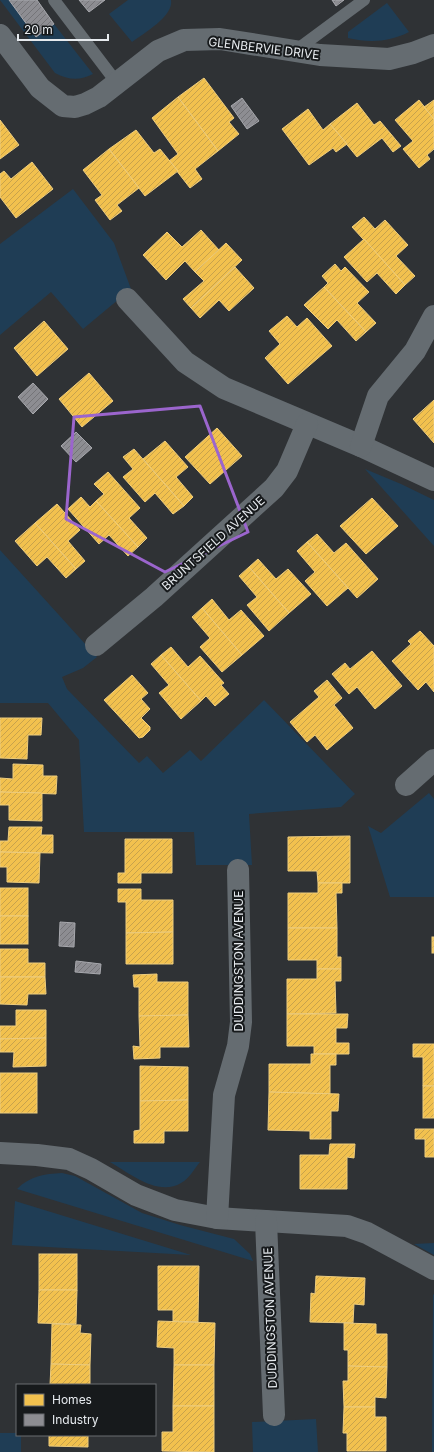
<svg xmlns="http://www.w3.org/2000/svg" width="434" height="1452" font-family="Inter,sans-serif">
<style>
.green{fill:#1f3d55}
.homes{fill:url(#homes-hatch);stroke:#eecd7e}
.industry{fill:url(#industry-hatch);stroke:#a8a9ae}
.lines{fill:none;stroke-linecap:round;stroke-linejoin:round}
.lane{stroke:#656c71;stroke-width:12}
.street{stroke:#656c71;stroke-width:22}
.marked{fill:none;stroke:#9b65cd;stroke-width:3;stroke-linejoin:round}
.labels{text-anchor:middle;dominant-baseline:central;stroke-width:4;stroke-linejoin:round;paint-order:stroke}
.street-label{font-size:12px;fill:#e6eaee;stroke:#171a1c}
</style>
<defs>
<pattern id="homes-hatch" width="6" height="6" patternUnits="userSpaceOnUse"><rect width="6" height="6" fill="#f2c14e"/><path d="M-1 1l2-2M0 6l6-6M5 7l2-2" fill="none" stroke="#c7a24c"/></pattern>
<pattern id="industry-hatch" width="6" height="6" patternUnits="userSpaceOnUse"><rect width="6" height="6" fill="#8d8d92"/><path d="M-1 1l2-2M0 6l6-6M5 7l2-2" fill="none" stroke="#747478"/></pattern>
</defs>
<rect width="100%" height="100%" fill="#2f3235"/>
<!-- green -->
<g class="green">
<path d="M0,0H9L36,37L54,24L93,74C80,81 68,80 55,73Z"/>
<path d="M128,0H171C174,16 144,33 132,42L109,14Z"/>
<path d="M387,3L409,32C389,42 370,43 348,38V32Z"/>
<path d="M73,189L114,243L131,289L83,329L51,292L0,335V244Z"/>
<path d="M365,469L401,484L434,500V546Z"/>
<path d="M0,550L97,657L83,668L62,677L67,689L139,763L147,756L163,773L190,750L201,761L264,700L355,794L341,807L249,814L252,865H196L194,832H84L79,740L48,703H0Z"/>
<path d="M429,793L434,799V897H390L368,826L381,833Z"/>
<path d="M110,1162H200C194,1169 189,1179 181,1183C158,1197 129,1173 110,1162Z"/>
<path d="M62,1173L75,1176L142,1213L180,1225L234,1239L250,1254L253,1261L17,1189C30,1176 44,1174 62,1173Z"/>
<path d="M15,1201L191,1255L12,1245Z"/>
<path d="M434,1243V1255L414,1244Z"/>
<path d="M433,1294L434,1295V1452H432Z"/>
<path d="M316,1419L318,1452H253L252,1422Z"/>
<path d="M0,1433H17V1435H21V1452H0Z"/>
</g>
<!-- homes -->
<g class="homes">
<path d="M204,78L234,118L229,122L239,134L218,151L178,97Z"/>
<path d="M178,97L218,151L195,169L202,179L190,188L169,161L178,154L152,118Z"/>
<path d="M419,100L434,119V149L427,155L430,159L419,168L403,149L413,141L395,120Z"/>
<path d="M434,100V119L424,107Z"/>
<path d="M357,103L374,125L380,121L401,146L393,152L382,138L357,157L330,124Z"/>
<path d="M308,109L323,130L330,124L347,144L336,152L333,148L309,165L282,129Z"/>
<path d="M0,120L19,145L0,159Z"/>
<path d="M136,130L154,153L160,149L178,171L145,196L109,149Z"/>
<path d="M109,149L139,188L117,205L122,211L110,220L95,200L102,195L83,170Z"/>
<path d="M32,162L53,189L16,218L0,197V174L4,171L11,179Z"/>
<path d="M364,217L375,229L385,220L408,245L396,256L415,276L405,285L352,227Z"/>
<path d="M201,230L219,250L195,272L185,261L166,280L143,255L167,232L182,247Z"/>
<path d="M364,239L405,285L396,294L377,273L367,282L344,257Z"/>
<path d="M226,243L242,260L191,308L183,299L204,281L195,272Z"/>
<path d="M335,264L341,271L345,267L369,292L357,303L376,323L366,332L324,287L328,283L322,276Z"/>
<path d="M235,267L254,288L229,311L219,300L200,318L191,308Z"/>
<path d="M324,287L366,332L356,341L337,320L328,329L304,305Z"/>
<path d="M287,316L297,327L307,318L332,346L288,384L265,358L280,344L269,331Z"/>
<path d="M44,321L68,349L37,376L14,348Z"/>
<path d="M89,373L113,401L82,427L59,399Z"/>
<path d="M434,400V443L413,419Z"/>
<path d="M217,428L242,456L210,484L185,457Z"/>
<path d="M165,441L188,467L176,477L193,497L184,506L143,459Z"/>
<path d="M134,449L184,506L173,514L155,493L145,502L123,477L133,469L123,457Z"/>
<path d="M108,472L140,508L129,518L147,538L138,547L96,501L104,494L94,484Z"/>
<path d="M81,497L90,507L96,501L138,547L128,556L109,535L99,544L68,509Z"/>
<path d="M372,498L398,526L366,554L340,526Z"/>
<path d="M57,504L80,530L68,541L85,561L76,569L35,523Z"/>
<path d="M35,523L76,569L66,578L47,557L37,566L15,541Z"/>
<path d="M317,534L334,553L346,543L378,579L357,598L307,542Z"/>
<path d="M307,542L348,588L327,606L305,581L315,572L297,551Z"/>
<path d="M258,559L276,579L288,569L311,594L289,613L249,567Z"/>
<path d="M249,567L289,613L269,631L247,605L257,597L239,576Z"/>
<path d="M212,599L229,620L241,610L264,636L242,655L202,608Z"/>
<path d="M202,608L242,655L222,672L200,647L210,638L192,617Z"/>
<path d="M420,631L434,646V692L426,682L418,690L392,661L411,644L408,641Z"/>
<path d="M171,647L188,667L200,656L224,683L221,685L229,694L215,706L206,696L201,701L161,655Z"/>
<path d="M372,651L402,686L375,709L357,687L349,694L332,674L345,663L350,669Z"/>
<path d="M161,655L201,701L181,719L159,693L169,685L151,664Z"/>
<path d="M132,675L148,693L141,699L150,709L141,718L150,727V730L143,737L139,738L104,700Z"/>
<path d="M327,680L342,698L334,705L353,728L327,750L315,735L307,742L290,722L319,697L314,691Z"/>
<path d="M0,718H42L41,735H28L27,759L0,758Z"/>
<path d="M13,764L43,765V776H57L56,794L0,792V778L13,779Z"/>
<path d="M0,792L42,793V821L9,820V805H0Z"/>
<path d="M9,827H42L41,835H53V853L0,852V841H8Z"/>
<path d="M350,836V883H318L317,871H288V837Z"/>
<path d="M125,839H172V873H141V883H118V873H125Z"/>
<path d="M0,852L40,853L39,883L7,882V867H0Z"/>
<path d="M318,883H342V893H336L337,928H288V893H318Z"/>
<rect x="0" y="888" width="28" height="28"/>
<path d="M118,889H141V900H173V932L126,933V902H118Z"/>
<rect x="0" y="916" width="28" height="28"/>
<path d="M288,928H337V957H341V969H317V960H288Z"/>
<path d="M173,932V964H126V933Z"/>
<rect x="432" y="937" width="2" height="16"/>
<path d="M0,949H28V963H45V977H0Z"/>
<path d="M317,969H341V981H335L336,1013L287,1014V979H317Z"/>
<path d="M157,974V982H188V1015L139,1016V987H134L133,975Z"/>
<path d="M0,977H45L46,994H28L27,1005L0,1004Z"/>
<path d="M16,1010H46V1038L0,1039V1026H16Z"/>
<path d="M287,1014H348L347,1028H336V1043H349V1054H314V1046H287Z"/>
<path d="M188,1015L189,1047H160V1058L134,1059L133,1046L140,1047L139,1016Z"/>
<path d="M46,1038V1066L13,1067L14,1052H0V1039Z"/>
<path d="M413,1044H434V1086H423V1057H413Z"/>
<path d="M311,1054H336V1065H330V1094L269,1092V1064H311Z"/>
<path d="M140,1066L188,1067V1100L140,1101Z"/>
<rect x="0" y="1073" width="37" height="40"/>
<rect x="423" y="1086" width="11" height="32"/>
<path d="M269,1092L339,1094L338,1111H331V1139H310V1131L268,1130Z"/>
<path d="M188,1100V1131H164V1143H134V1131L140,1130V1101Z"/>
<path d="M415,1129H434V1157H425V1139H415Z"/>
<path d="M330,1144H355L354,1158L347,1157V1189H300V1155H329Z"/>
<rect x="39" y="1254" width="38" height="36"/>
<path d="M158,1266H199L198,1322L173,1321V1310H158Z"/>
<path d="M316,1276L365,1278L364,1305L354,1304L353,1323L310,1322L311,1293L315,1294Z"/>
<path d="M39,1290H77L76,1324L38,1323Z"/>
<path d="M158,1321L215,1323L214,1365H174V1348L157,1347Z"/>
<path d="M344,1323L376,1324V1334H387V1367L348,1366V1350H344Z"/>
<path d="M52,1324L81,1325L80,1333L91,1334L90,1365L51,1364Z"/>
<path d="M51,1364L90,1365V1385H50Z"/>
<path d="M174,1365H214V1406H173Z"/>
<path d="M348,1366L387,1367L386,1398L375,1397V1407H344L343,1381H348Z"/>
<path d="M173,1406H214V1452L162,1451V1432H173Z"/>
<path d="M344,1407H375V1417H386V1451H347V1433H343Z"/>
<path d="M49,1435H88V1447L49,1446Z"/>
</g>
<!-- industry -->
<g class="industry">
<path d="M9,0H37L54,24L36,37Z"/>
<path d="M79,0H105L89,12Z"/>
<path d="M332,0H344L336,6Z"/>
<path d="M242,98L259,121L247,129L231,106Z"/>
<path d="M33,383L48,399L33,414L18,397Z"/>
<path d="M76,432L92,448L76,462L61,446Z"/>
<path d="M60,922L75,923L74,947L59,946Z"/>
<path d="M76,961L101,964L100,974L75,972Z"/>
</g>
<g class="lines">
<!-- lane -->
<g class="lane">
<path d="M54,0L117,83"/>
<path d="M295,51L364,0"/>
</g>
<!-- street -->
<g class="street">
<path d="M0,35L40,88L63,106L75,107L85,104L99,97L158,51L184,40L220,39L320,55L389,59L413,53L434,45"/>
<path d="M127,299L185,362L224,388L361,446L434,480"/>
<path d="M361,446L378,396L415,351L434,316"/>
<path d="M96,645L154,597L274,488L287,471L307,424"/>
<path d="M406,785L434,760"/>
<path d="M0,1153L37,1155L69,1159L91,1169L136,1195L175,1210L217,1218L347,1226L367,1233L434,1269"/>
<path d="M217,1218L224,1095L238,1046L241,1022L238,870"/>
<path d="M266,1221L274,1415"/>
</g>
</g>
<!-- marked area -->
<path class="marked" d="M200,406L248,532L165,572L66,519L74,417Z"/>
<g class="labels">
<!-- street labels -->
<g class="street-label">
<text transform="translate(264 48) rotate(7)">GLENBERVIE DRIVE</text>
<text transform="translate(213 543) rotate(-42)">BRUNTSFIELD AVENUE</text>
<text transform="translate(238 961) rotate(-90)">DUDDINGSTON AVENUE</text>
<text transform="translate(270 1318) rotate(-92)">DUDDINGSTON AVENUE</text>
</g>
</g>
<!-- legend -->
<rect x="16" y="1384" width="140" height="52" fill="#171a1c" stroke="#6a6d70"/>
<rect x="24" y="1394" width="20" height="12" fill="#f2c14e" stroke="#6a6d70"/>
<text x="52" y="1404" font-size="12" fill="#e6eaee">Homes</text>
<rect x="24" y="1414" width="20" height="12" fill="#8d8d92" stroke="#6a6d70"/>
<text x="52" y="1424" font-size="12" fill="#e6eaee">Industry</text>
<!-- scale -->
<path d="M18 34v6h90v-6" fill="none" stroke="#e6eaee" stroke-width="2"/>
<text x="24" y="34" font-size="12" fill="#e6eaee" stroke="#171a1c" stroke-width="3" paint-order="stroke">20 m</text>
</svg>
